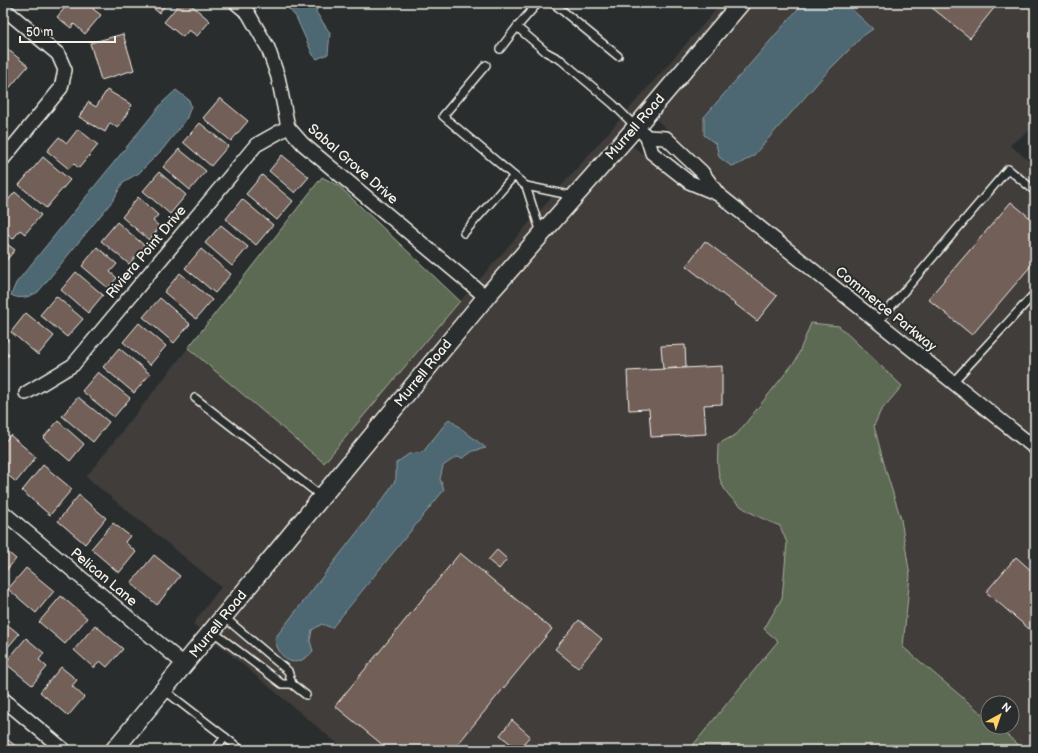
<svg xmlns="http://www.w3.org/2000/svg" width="1038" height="753" font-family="'Balsamiq Sans',sans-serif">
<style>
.built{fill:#3f3c3b;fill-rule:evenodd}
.green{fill:#5d6a52;stroke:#a8ae9d}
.water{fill:#4e6773;stroke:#909ea2}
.building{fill:#715f59;stroke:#f4f1e8}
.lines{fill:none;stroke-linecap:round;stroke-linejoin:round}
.service-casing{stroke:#f4f1e8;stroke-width:10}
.minor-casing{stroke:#f4f1e8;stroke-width:16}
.tertiary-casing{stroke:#f4f1e8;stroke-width:20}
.service{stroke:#2a2d2e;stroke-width:7}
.minor{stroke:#2a2d2e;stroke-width:13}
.tertiary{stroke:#2a2d2e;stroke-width:17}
.labels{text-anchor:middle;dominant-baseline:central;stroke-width:4;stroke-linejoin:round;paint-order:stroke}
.street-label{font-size:14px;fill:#f4f1e8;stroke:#2a2d2e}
</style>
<rect width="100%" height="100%" fill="#2a2d2e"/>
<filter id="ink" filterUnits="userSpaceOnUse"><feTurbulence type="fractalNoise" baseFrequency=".025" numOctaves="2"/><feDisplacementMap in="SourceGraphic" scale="8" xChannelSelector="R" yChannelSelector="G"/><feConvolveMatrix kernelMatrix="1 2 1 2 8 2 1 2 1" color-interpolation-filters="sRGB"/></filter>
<g filter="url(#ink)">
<!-- built -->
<g class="built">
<path d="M722,3H733L625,130L485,287L478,281Z"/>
<path d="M750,3H803L704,116V135L716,144L719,157L739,164L753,156L829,70L864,35L873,29L845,3H1035V127L1010,145L1035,166V438L723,189L686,145L653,117Z"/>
<path d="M630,144L688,189L713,201L1035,457V750H1025L997,727H1012V703H988V719L903,647L910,576L901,519L886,471L874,426L880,412L902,386L839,326L811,323L796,360L737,434L718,444L756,516L780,526L787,543L782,598L764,629L778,641L689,750H345L213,640L491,301ZM449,420L486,448L473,451L463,458L456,457L443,466L440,479L444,490L333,628L322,624L312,630L310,641L290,662L283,658L275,643V638L377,508L396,479L409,454L423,452Z"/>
<path d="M468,292L476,298L203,632L193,624L221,587L86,477L188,348L324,462L424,342Z"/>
</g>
<!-- green -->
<g class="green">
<path d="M322,177L339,186L460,301L324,463L188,348Z"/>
<path d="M811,323L839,326L902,386L880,412L874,426L886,471L901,519L910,576L903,647L988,719V727H997L1025,750H689L778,641L764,629L782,598L787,543L780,526C753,515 720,501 718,468C717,460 718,452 718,444L737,434L796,360Z"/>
</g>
<!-- water -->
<g class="water">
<path d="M284,3H319L316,12L330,33L328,54L317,59L313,55L296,17Z"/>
<path d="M803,3H845L873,29L864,35L829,70L753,156L739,164L731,166L719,157L716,144L704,135V117Z"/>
<path d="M176,90L189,100L191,106L186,120L162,150L139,173L123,182L114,199L38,292C29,297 20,300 11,295L16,283L163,102Z"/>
<path d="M449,419L486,448L473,451L463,458L456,457L443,466L440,479L444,490L332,628L322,624L312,630L310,641L313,651C304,662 289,668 280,652C277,647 275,644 275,638L386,495L396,479V463L409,454L423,452Z"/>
</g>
<!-- building -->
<g class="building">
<path d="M69,3H92L95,6L93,9L101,15L85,34L74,24L71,28L57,17Z"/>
<path d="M147,3H167L159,13Z"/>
<path d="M180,3H189L210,21L197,36L189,30L183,37L164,22Z"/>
<path d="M926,3H998L970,38Z"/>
<path d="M123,34L134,70L101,80L90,43Z"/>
<path d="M5,47L28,66L6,92L3,90V49Z"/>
<path d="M107,90L132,105L118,128L110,123L105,132L79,117L88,102L96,107Z"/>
<path d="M220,98L248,121L231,141L203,118Z"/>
<path d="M200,123L228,146L211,166L183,142Z"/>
<path d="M78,129L98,145L79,168L74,164L69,169L47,151L59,137L67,143Z"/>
<path d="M179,149L206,171L190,190L163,167Z"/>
<path d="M282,155L309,177L295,193L269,171Z"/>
<path d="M43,157L70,180L46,208L19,185Z"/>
<path d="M159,172L186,195L170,214L143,191Z"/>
<path d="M262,175L293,201L277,220L246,194Z"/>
<path d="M15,192L41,215L25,234L20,230L13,239L3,231V206Z"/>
<path d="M138,197L158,215L153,221L160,227L149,240L122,217Z"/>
<path d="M242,199L273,225L256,245L226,219Z"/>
<path d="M1011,202L1035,222V261L972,335L928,299Z"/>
<path d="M117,222L145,246L129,264L101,241Z"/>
<path d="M221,225L248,247L232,266L205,243Z"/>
<path d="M3,241L15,250L3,264Z"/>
<path d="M705,241L777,296L757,321L686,266Z"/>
<path d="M97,247L117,264L110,272L117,278L108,288L82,266Z"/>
<path d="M201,249L231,274L215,293L185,268Z"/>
<path d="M76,272L103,295L88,313L61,290Z"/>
<path d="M180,273L212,300L196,319L164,292Z"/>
<path d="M56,296L83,319L67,337L40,315Z"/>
<path d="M160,298L190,324L174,343L143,317Z"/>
<path d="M26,313L54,336L38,355L11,332Z"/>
<path d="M139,323L166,346L150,365L123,342Z"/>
<path d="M3,336L8,340L3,346Z"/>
<path d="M685,345L686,367L663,369L661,346Z"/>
<path d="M119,348L150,374L134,393L103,367Z"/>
<path d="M3,350L9,355L3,361Z"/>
<path d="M722,366V404L704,405L706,434L651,437L649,409L629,410L627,371Z"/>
<path d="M98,372L130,398L114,417L82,391Z"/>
<path d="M78,397L109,422L93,442L62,416Z"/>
<path d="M58,421L84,444L70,461L43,438Z"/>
<path d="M10,435L36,457L16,482L3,471V444Z"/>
<path d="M43,465L72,489L50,515L22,491Z"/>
<path d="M79,495L106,518L85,544L58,521Z"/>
<path d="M113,523L130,536L125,542L136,552L119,573L91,549Z"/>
<path d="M3,548L16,559L3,574Z"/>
<path d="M497,550L507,559L499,569L488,560Z"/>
<path d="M460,553L552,629L453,750H389L335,706Z"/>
<path d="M154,555L180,576L157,605L131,583Z"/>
<path d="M1016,557L1035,574V634L986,592Z"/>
<path d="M26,568L54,591L36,613L8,589Z"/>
<path d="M61,596L87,618L65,644L39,622Z"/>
<path d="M579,620L602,639L578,668L555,649Z"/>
<path d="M3,621L19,634L3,653Z"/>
<path d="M95,625L123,649L107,667L100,661L94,668L74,650Z"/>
<path d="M26,638L44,653L39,660L47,667L32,685L5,663Z"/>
<path d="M61,667L77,680L72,686L84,697L68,716L40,692Z"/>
<path d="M512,720L530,736L518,750L500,735Z"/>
<path d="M3,736L21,750H3Z"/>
</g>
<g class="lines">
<defs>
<g id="service">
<path d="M538,3L517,27L546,52L561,60L613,104L636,127"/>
<path d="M553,3L618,56"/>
<path d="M500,49L517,27"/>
<path d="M486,65L443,116L526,186L574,196"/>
<path d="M526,186L541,233"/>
<path d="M464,233L514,176"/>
<path d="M878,322L1008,169L1035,191"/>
<path d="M953,382L1035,293"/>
<path d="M195,398L321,496"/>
<path d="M212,631L282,684H292L288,671L224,617"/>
<path d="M292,684L306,695"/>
<path d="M164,690L225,737L215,750"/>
<path d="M225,737L241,750"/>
</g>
<g id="minor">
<path d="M236,3L248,13L268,48L278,77L288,127L303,144L486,297"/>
<path d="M3,8L58,54L65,70L61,88L3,159"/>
<path d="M642,132L647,137L652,153L689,182L718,194"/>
<path d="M647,137L666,138L702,172L718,194L1035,448"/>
<path d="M26,393L73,365L256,145L288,127"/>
<path d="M3,512L185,665"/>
<path d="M3,699L64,750"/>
</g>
<path id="tertiary" d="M114,750L486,297L636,127L741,3"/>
</defs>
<!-- service casing -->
<use href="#service" class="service-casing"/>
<!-- minor casing -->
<use href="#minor" class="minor-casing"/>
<!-- tertiary casing -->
<use href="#tertiary" class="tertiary-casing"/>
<!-- service -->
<use href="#service" class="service"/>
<!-- minor -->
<use href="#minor" class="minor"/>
<!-- tertiary -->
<use href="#tertiary" class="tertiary"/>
</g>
</g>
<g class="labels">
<!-- street labels -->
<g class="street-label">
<text transform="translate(635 127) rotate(-49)">Murrell Road</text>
<text transform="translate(353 164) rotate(41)">Sabal Grove Drive</text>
<text transform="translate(146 252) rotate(-50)">Riviera Point Drive</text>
<text transform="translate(886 309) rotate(39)">Commerce Parkway</text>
<text transform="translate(423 373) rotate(-51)">Murrell Road</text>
<text transform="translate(104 577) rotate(40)">Pelican Lane</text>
<text transform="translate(218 624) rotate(-51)">Murrell Road</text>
</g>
</g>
<!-- margin -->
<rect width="1038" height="753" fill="none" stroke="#2a2d2e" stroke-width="16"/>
<rect x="8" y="8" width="1022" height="737" fill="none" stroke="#f4f1e8" stroke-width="1.5" filter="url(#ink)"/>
<!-- north arrow -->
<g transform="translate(1000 715) rotate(40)"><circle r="19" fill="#2a2d2e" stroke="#7b7b78"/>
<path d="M0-3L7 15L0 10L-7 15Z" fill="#ffd166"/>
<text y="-6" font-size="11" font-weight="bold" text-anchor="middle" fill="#f4f1e8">N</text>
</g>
<!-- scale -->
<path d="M20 36v6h95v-6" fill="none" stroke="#f4f1e8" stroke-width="2"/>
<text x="26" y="36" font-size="12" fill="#f4f1e8" stroke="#2a2d2e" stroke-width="3" paint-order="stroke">50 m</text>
</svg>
